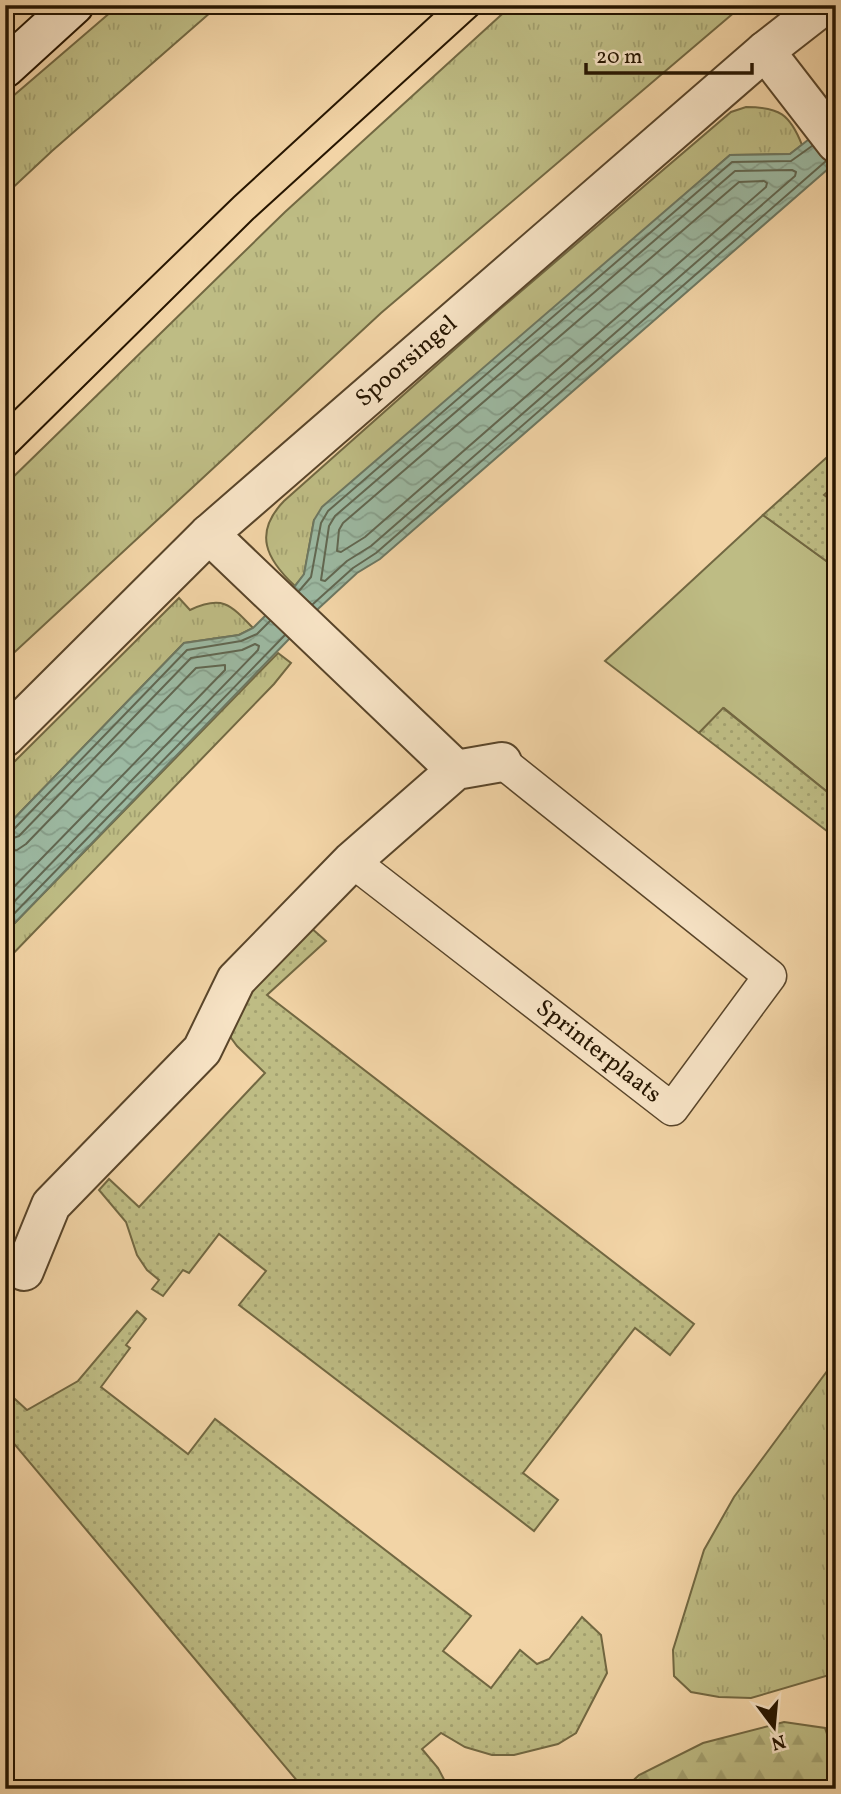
<svg xmlns="http://www.w3.org/2000/svg" width="841" height="1794" font-family="Vollkorn,serif">
<style>
.grass{fill:url(#grass-tufts);stroke:#726842;stroke-width:2}
.forest{fill:url(#forest-firs);stroke:#726842;stroke-width:2}
.park{fill:#bebc84;stroke:#726842;stroke-width:2}
.garden{fill:url(#garden-dots);stroke:#726842;stroke-width:2}
.water{fill:url(#water-waves);stroke:#6d7761;stroke-width:2}
.lines{fill:none;stroke-linecap:round;stroke-linejoin:round}
.shore{stroke:#616751;stroke-width:2}
.lane-casing{stroke:#59452a;stroke-width:35}
.street-casing{stroke:#59452a;stroke-width:42}
.secondary-casing{stroke:#261500;stroke-width:42}
.lane{stroke:#f7e3c5;stroke-width:32}
.street{stroke:#f7e3c5;stroke-width:38}
.secondary{stroke:#f7e3c5;stroke-width:38}
.tram{stroke:#261500;stroke-width:2}
.labels{text-anchor:middle;dominant-baseline:central;stroke-width:5;stroke-linejoin:round;paint-order:stroke}
.street-label{font-size:24px;fill:#261500;stroke:#f7e3c5}
</style>
<defs>
<pattern id="grass-tufts" width="24" height="20" patternUnits="userSpaceOnUse" patternTransform="scale(1.75)"><rect width="24" height="20" fill="#bebc84"/><path d="M3 7l-1-3M5 7V3M7 7l1-3M15 17l-1-3M17 17v-4M19 17l1-3" fill="none" stroke="#a3a170"/></pattern>
<pattern id="forest-firs" width="22" height="20" patternUnits="userSpaceOnUse" patternTransform="scale(1.75)"><rect width="22" height="20" fill="#bebc84"/><path d="M5 1l3.5 6h-7zM16 11l3.5 6h-7z" fill="#a3a170"/></pattern>
<pattern id="garden-dots" width="8" height="8" patternUnits="userSpaceOnUse" patternTransform="scale(1.75)"><rect width="8" height="8" fill="#bebc84"/><path d="M2 2h.1M6 6h.1" fill="none" stroke="#a3a170" stroke-width="1.8" stroke-linecap="round"/></pattern>
<pattern id="water-waves" width="16" height="10" patternUnits="userSpaceOnUse" patternTransform="scale(1.75)"><rect width="16" height="10" fill="#9cb9a2"/><path d="M0 5q4-4 8 0t8 0" fill="none" stroke="#869e8a"/></pattern>
</defs>
<rect width="100%" height="100%" fill="#f2d4a6"/>
<filter id="stains"><feTurbulence type="fractalNoise" baseFrequency=".00286" numOctaves="4"/><feColorMatrix values="0 0 0 0 .2 0 0 0 0 .09 0 0 0 0 .02 0 0 0 .5 -.17"/></filter>
<radialGradient id="worn" r=".72"><stop offset=".6" stop-color="#630" stop-opacity="0"/><stop offset="1" stop-color="#630" stop-opacity=".3"/></radialGradient>
<!-- grass -->
<g class="grass">
<path d="M119,5H219L52,151L5,195V103Z"/>
<path d="M512,5H743L381,313L5,661V485L285,212Z"/>
<path d="M746,107C779,107 790,114 802,145L790,154L730,155L314,520L304,575L295,586C266,559 253,533 284,501L499,310L731,112Z"/>
<path d="M179,598L190,610C222,595 230,604 253,628L239,635L184,643L5,828V771Z"/>
<path d="M278,653L291,663L274,684L5,962V933Z"/>
<path d="M836,1359V1673L751,1698L719,1697L691,1692L674,1676L673,1650L704,1550L734,1497Z"/>
</g>
<!-- forest -->
<path class="forest" d="M784,1722L825,1728L836,1761V1789H624L639,1775L703,1743Z"/>
<!-- park -->
<path class="park" d="M763,515L836,568V799L724,708L699,733L605,661Z"/>
<!-- garden -->
<g class="garden">
<path d="M836,449V484L824,495L836,504V568L763,515Z"/>
<path d="M723,708L836,799V838L699,733Z"/>
<path d="M310,927L326,941L267,995L694,1324L670,1355L635,1328L523,1473L558,1500L534,1531L239,1305L266,1271L219,1234L189,1273L183,1270L163,1296L152,1289L159,1280L147,1270L137,1255L126,1222L99,1190L109,1179L139,1207L265,1073L237,1046L226,1031L230,1011Z"/>
<path d="M137,1311L146,1319L126,1345L130,1348L101,1387L188,1454L215,1419L471,1616L443,1651L491,1688L520,1650L537,1664L549,1659L582,1617L601,1635L607,1673L576,1733L558,1744L514,1755H492L465,1747L441,1733L422,1749L438,1768L449,1789H304L5,1433V1390L27,1410L78,1381Z"/>
</g>
<!-- water -->
<path class="water" d="M836,118V162L380,559L357,573L319,608L5,933V828L184,643L239,635L253,628L295,586L304,574L314,520L322,507L730,155L790,154Z"/>
<g class="lines">
<!-- shore -->
<g class="shore">
<path d="M792,170L796,172L795,176L371,546L347,561L325,581L321,580L329,526L335,516L735,171Z"/>
<path d="M764,181L767,183L766,187L365,537L341,552L337,551L339,530L343,523L739,182Z"/>
<path d="M299,591L311,577L321,523L328,511L732,162L791,161L812,146"/>
<path d="M313,604L353,568L376,553L826,161"/>
<path d="M5,832L13,830L187,650L241,641L257,634L270,621"/>
<path d="M5,841L19,836L191,658L242,650L255,644L259,646L258,650L5,911"/>
<path d="M5,852L17,850L26,844L196,668L225,665V670L5,896"/>
<path d="M5,923L285,635"/>
</g>
<defs>
<path id="lane" d="M352,861L672,1109L770,976L502,762"/>
<g id="street">
<path d="M765,51L836,143"/>
<path d="M209,534L456,770"/>
<path d="M5,737L209,534L765,51L824,5"/>
<path d="M24,1271L51,1205L202,1050L236,980L352,861L456,770L502,762"/>
</g>
<path id="secondary" d="M5,68L74,5"/>
</defs>
<!-- lane casing -->
<use href="#lane" class="lane-casing"/>
<!-- street casing -->
<use href="#street" class="street-casing"/>
<!-- secondary casing -->
<use href="#secondary" class="secondary-casing"/>
<!-- lane -->
<use href="#lane" class="lane"/>
<!-- street -->
<use href="#street" class="street"/>
<!-- secondary -->
<use href="#secondary" class="secondary"/>
<!-- tram -->
<g class="tram">
<path d="M5,419L234,197L443,5"/>
<path d="M5,464L253,219L488,5"/>
</g>
</g>
<g class="labels">
<!-- street labels -->
<g class="street-label">
<text transform="translate(407 362) rotate(-41)">Spoorsingel</text>
<text transform="translate(598 1052) rotate(38)">Sprinterplaats</text>
</g>
</g>
<!-- margin -->
<rect width="841" height="1794" fill="none" stroke="#f2d4a6" stroke-width="28"/>
<rect x="7" y="7" width="827" height="1780" fill="none" stroke="#261500" stroke-width="3.5"/>
<rect x="14" y="14" width="813" height="1766" fill="none" stroke="#261500" stroke-width="2"/>
<!-- north arrow -->
<g transform="translate(774 1727) rotate(164)" stroke="#f7e3c5" stroke-width="5" paint-order="stroke">
<path d="M0-5L12 26L0 18L-12 26Z" fill="#261500"/>
<text y="-10" font-size="19" font-weight="bold" text-anchor="middle" fill="#261500">N</text>
</g>
<!-- scale -->
<path d="M586 63v10h166v-10" fill="none" stroke="#261500" stroke-width="3.5"/>
<text x="596" y="63" font-size="21" fill="#261500" stroke="#f7e3c5" stroke-width="5" paint-order="stroke">20 m</text>
<rect width="100%" height="100%" filter="url(#stains)"/>
<rect width="100%" height="100%" fill="url(#worn)"/>
</svg>
